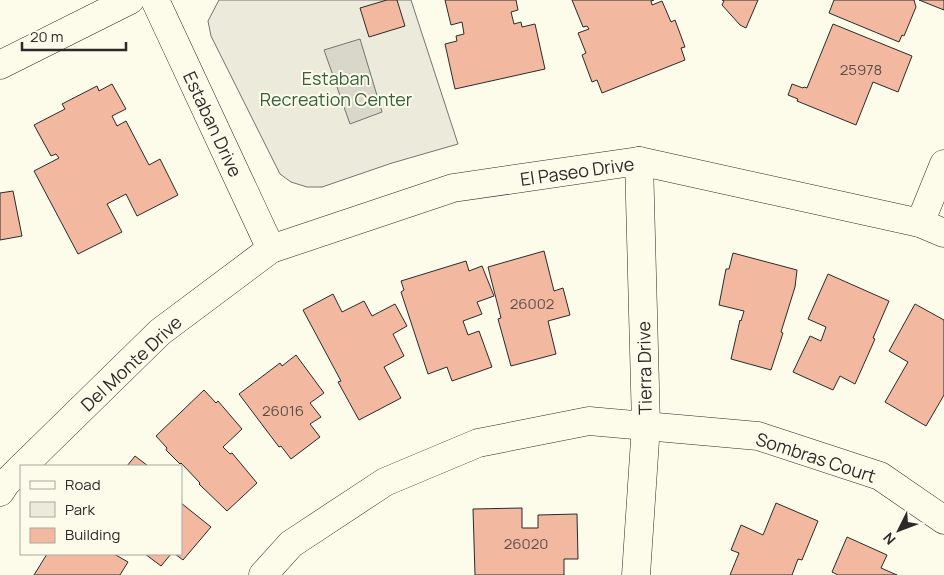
<svg xmlns="http://www.w3.org/2000/svg" width="944" height="575" font-family="Manrope,sans-serif">
<style>
.green{fill:#ecebdb;stroke:#74746e}
.water{fill:#d8d7c9;stroke:#74746e}
.building{fill:#f2b8a0;stroke:#2b2b2b}
.lines{fill:none;stroke-linecap:round;stroke-linejoin:round}
.minor-casing{stroke:#2b2b2b;stroke-width:29}
.minor{stroke:#fdfbea;stroke-width:28}
.labels{text-anchor:middle;dominant-baseline:central;stroke-width:4;stroke-linejoin:round;paint-order:stroke}
.number-label{font-size:15px;fill:#5d4e48}
.park-label{font-size:18px;fill:#34623c;stroke:#fdfbea}
.street-label{font-size:18px;fill:#2b2b2b;stroke:#fdfbea}
</style>
<rect width="100%" height="100%" fill="#fdfbea"/>
<!-- green -->
<path class="green" d="M219,0H411L458,144L392,163L322,187H307L291,182L280,174L211,36L208,21Z"/>
<!-- water -->
<path class="water" d="M360,39L382,112L350,124L324,50Z"/>
<!-- building -->
<g class="building">
<path d="M387,0H397L405,26L369,37L360,8Z"/>
<path d="M445,0H516L518,10L511,12L514,24L521,22L522,27L535,24L545,69L455,89L445,44L457,41L456,36L464,34L462,22L451,25Z"/>
<path d="M572,0H654L651,1L652,5L662,1L671,22L675,20L685,47L681,48L685,60L602,93L597,80L592,82L582,55L586,53L578,33L589,29L587,26L583,27Z"/>
<path d="M722,0H758L746,28L740,25L722,5L724,1Z"/>
<path d="M834,0H914L916,7L904,36L902,35L899,42L829,13Z"/>
<path d="M919,0H944V10Z"/>
<path d="M833,24L912,56L898,92L873,82L856,125L797,101L798,99L788,95L792,84L803,88L804,87L807,88Z"/>
<path d="M112,84L126,109L112,116L117,126L126,121L149,165L160,159L178,195L137,216L126,194L107,204L122,232L78,254L34,171L59,158L56,154L51,156L34,125L65,109L62,104L97,86L99,91Z"/>
<path d="M13,191L22,236L0,240V193Z"/>
<path d="M544,251L554,291L563,288L570,315L548,321L556,354L511,366L498,319L501,318L488,267Z"/>
<path d="M733,253L797,270L795,287L781,332L783,333L771,370L731,359L740,320L741,321L744,311L719,305L726,269H729Z"/>
<path d="M466,261L469,271L482,266L494,296L477,302L482,314L463,321L468,335L479,331L492,367L452,381L447,367L428,374L401,292L404,290L401,281Z"/>
<path d="M828,274L889,301L873,338L875,339L855,384L840,376L833,390L793,372L810,336L821,341L826,327L808,319Z"/>
<path d="M333,294L342,312L364,301L372,316L395,304L407,326L393,334L404,356L384,367L401,398L359,420L338,382L341,381L303,310Z"/>
<path d="M915,304L944,320V395L926,426L885,402L908,362L889,351Z"/>
<path d="M296,355L324,393L310,403L321,417L310,424L320,437L291,459L281,446L279,447L239,394L280,363L282,366Z"/>
<path d="M204,390L216,403L218,401L242,429L223,447L230,454L232,453L257,483L227,511L199,484L200,483L181,463L180,464L166,450L167,448L156,436Z"/>
<path d="M135,456L148,466H127Z"/>
<path d="M181,503L211,527L183,560L175,554H181Z"/>
<path d="M776,503L818,521L802,560L798,559L792,575H730L739,553L731,550L741,525L763,535Z"/>
<path d="M522,508V528H538V515L577,514L578,559H564V575H475L473,509Z"/>
<path d="M847,537L887,555L881,568L897,575H838L832,572Z"/>
<path d="M47,554H114L128,562L120,575H34Z"/>
<path d="M145,554H171L161,566Z"/>
</g>
<g class="lines">
<defs>
<g id="minor">
<path d="M155,0L271,249"/>
<path d="M0,65L130,0"/>
<path d="M920,223L944,164"/>
<path d="M23,466L160,332L271,249L453,188L639,161L920,223L944,233"/>
<path d="M0,492L6,483L21,468"/>
<path d="M263,575L291,544L385,482L478,443L589,421L758,436L880,476L944,520"/>
<path d="M636,575L646,425L639,161"/>
</g>
</defs>
<!-- minor casing -->
<use href="#minor" class="minor-casing"/>
<!-- minor -->
<use href="#minor" class="minor"/>
</g>
<g class="labels">
<!-- number labels -->
<g class="number-label">
<text x="861" y="69">25978</text>
<text x="532" y="303">26002</text>
<text x="283" y="410">26016</text>
<text x="526" y="543">26020</text>
</g>
<!-- park labels -->
<g class="park-label">
<text x="336" y="78">Estaban<tspan x="336" dy="21">Recreation Center</tspan></text>
</g>
<!-- street labels -->
<g class="street-label">
<text transform="translate(213 124) rotate(65)">Estaban Drive</text>
<text transform="translate(577 171) rotate(-8)">El Paseo Drive</text>
<text transform="translate(131 363) rotate(-43)">Del Monte Drive</text>
<text transform="translate(644 368) rotate(-91)">Tierra Drive</text>
<text transform="translate(816 457) rotate(18)">Sombras Court</text>
</g>
</g>
<!-- legend -->
<rect x="20" y="465" width="162" height="90" fill="#fdfbea" stroke="#a9a89e"/>
<rect x="30" y="481" width="25" height="8" fill="#fdfbea" stroke="#a9a89e"/>
<text x="65" y="490" font-size="15" fill="#2b2b2b">Road</text>
<rect x="30" y="502" width="25" height="15" fill="#ecebdb" stroke="#a9a89e"/>
<text x="65" y="515" font-size="15" fill="#2b2b2b">Park</text>
<rect x="30" y="528" width="25" height="15" fill="#f2b8a0" stroke="#a9a89e"/>
<text x="65" y="540" font-size="15" fill="#2b2b2b">Building</text>
<!-- north arrow -->
<g transform="translate(899 530) rotate(228)" stroke="#fdfbea" stroke-width="4" paint-order="stroke">
<path d="M0-4L9 19L0 12L-9 19Z" fill="#2b2b2b"/>
<text y="-8" font-size="14" font-weight="bold" text-anchor="middle" fill="#2b2b2b">N</text>
</g>
<!-- scale -->
<path d="M22 42v8h104v-8" fill="none" stroke="#2b2b2b" stroke-width="2.5"/>
<text x="30" y="42" font-size="15" fill="#2b2b2b" stroke="#fdfbea" stroke-width="4" paint-order="stroke">20 m</text>
</svg>
